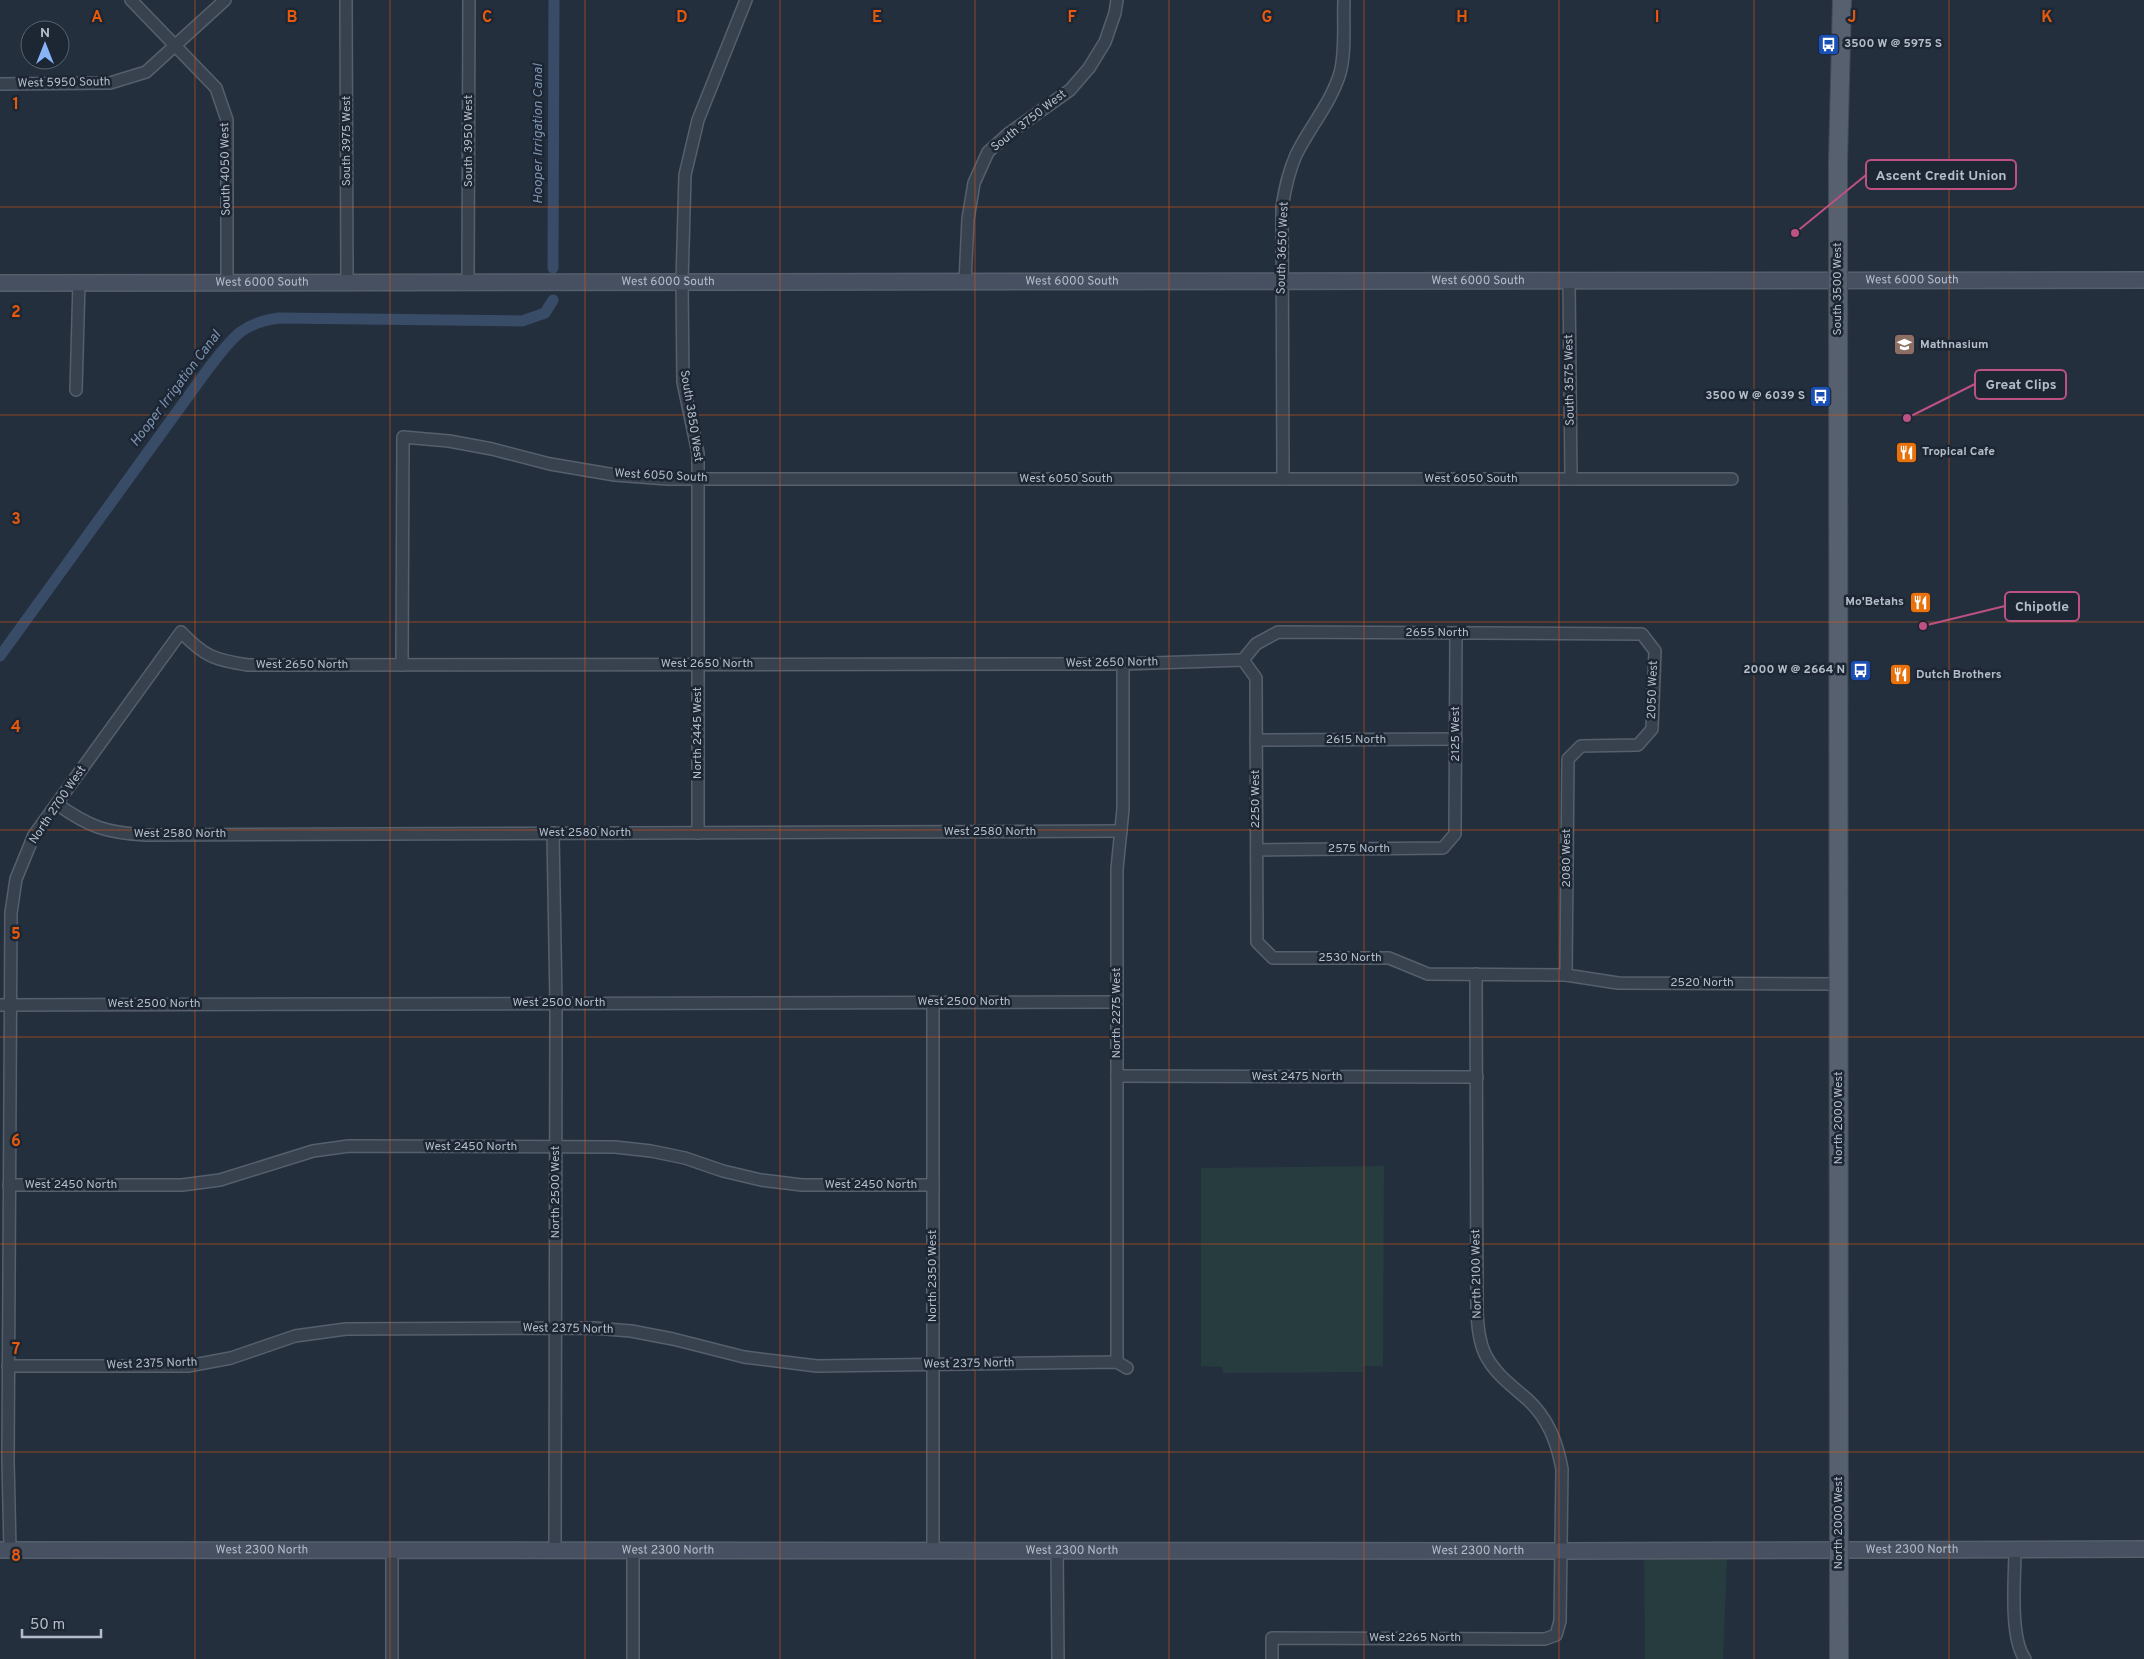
<svg xmlns="http://www.w3.org/2000/svg" width="2144" height="1659" font-family="Overpass,sans-serif">
<style>
.green{fill:#263c3f}
.lines{fill:none;stroke-linecap:round;stroke-linejoin:round}
.canal{stroke:#394c67;stroke-width:11}
.street-casing{stroke:#565f6c;stroke-width:14}
.secondary-casing{stroke:#565f6c;stroke-width:18}
.primary-casing{stroke:#414a57;stroke-width:20}
.street{stroke:#38414e;stroke-width:11}
.secondary{stroke:#465061;stroke-width:15}
.primary{stroke:#56606e;stroke-width:18}
.grid{fill:none;stroke:#e8590c;stroke-width:1;stroke-opacity:0.55}
.labels{text-anchor:middle;dominant-baseline:central;stroke-width:5;stroke-linejoin:round;paint-order:stroke}
.poi-label{font-size:12px;font-weight:bold;fill:#b4bcc9;stroke:#1d2633;text-anchor:start}
.street-label{font-size:12px;fill:#b4bcc9;stroke:#1d2633}
.water-label{font-size:14px;font-style:italic;fill:#7c92b1;stroke:#1d2633}
.grid-label{font-size:16px;text-anchor:middle;font-weight:bold;fill:#e8590c;stroke:#1d2633;stroke-width:5;stroke-linejoin:round;paint-order:stroke}
.leader{fill:none;stroke:#bd5182;stroke-width:2}
.callout-dot{fill:#bd5182;stroke:#1d2633;stroke-width:2}
.callout{fill:#1d2633;stroke:#bd5182;stroke-width:2}
.callout-label{font-size:14px;text-anchor:middle;font-weight:bold;fill:#b4bcc9}
</style>
<rect width="100%" height="100%" fill="#242f3e"/>
<!-- green -->
<g class="green">
<path d="M1384,1166L1383,1366H1363V1372L1223,1373L1222,1367L1201,1366V1168Z"/>
<path d="M1644,1558L1727,1559L1723,1659H1645Z"/>
</g>
<g class="lines">
<!-- canal -->
<g class="canal">
<path d="M553,268L554,0"/>
<path d="M0,656L208,369C231,340 240,323 279,318L522,321L545,313L553,300"/>
</g>
<defs>
<g id="street">
<path d="M131,0L216,88L227,120V283"/>
<path d="M346,0L347,283"/>
<path d="M0,84L110,83L146,72L225,0"/>
<path d="M468,282L469,0"/>
<path d="M965,282L968,219L974,183L988,152L1008,134L1070,90L1089,68L1105,42L1115,13L1117,0"/>
<path d="M1569,282L1571,479"/>
<path d="M76,390L79,283"/>
<path d="M1283,479L1282,207C1285,189 1288,173 1296,155C1309,128 1331,103 1340,73C1346,51 1343,23 1344,0"/>
<path d="M1243,660L1256,678L1257,942L1273,958H1389L1428,974L1566,975L1618,983L1839,984"/>
<path d="M1243,660L1256,644L1278,632L1642,634L1655,651L1652,729L1638,745L1581,746L1568,759L1566,975"/>
<path d="M402,665L403,437L449,441L492,449L550,464L615,475L667,479H1732"/>
<path d="M1256,740L1456,739"/>
<path d="M57,804C89,827 107,833 146,835L1121,831"/>
<path d="M553,833L556,1003L555,1550"/>
<path d="M698,833V453L683,382L682,282L685,175L698,120L746,0"/>
<path d="M1257,850L1443,848L1455,834L1456,633"/>
<path d="M933,1002V1550"/>
<path d="M0,1005L1117,1002"/>
<path d="M1117,1076L1477,1077"/>
<path d="M9,1185H182L220,1180L313,1151L349,1146L615,1147L651,1151L685,1158L723,1171L761,1180L802,1185H933"/>
<path d="M1117,1362V869L1123,809V664"/>
<path d="M8,1366H188L231,1358L295,1336L346,1329L594,1328L631,1331L673,1339L744,1357L817,1366L1117,1362L1127,1368"/>
<path d="M2015,1549C2015,1577 2009,1637 2025,1659"/>
<path d="M10,1550L8,1460L11,913L16,879L34,835L181,632C205,657 215,660 248,665L1123,664L1243,660"/>
<path d="M392,1550V1659"/>
<path d="M633,1550V1659"/>
<path d="M1057,1550L1058,1659"/>
<path d="M1272,1659V1638L1545,1639L1556,1635L1560,1621L1562,1469C1557,1442 1548,1418 1527,1399C1511,1385 1495,1374 1485,1354C1479,1341 1478,1327 1477,1313L1476,974"/>
</g>
<g id="secondary">
<path id="s1" d="M0,283L2144,280"/>
<path id="s2" d="M0,1550L1561,1551L2144,1549"/>
</g>
<path id="primary" d="M1839,1659L1838,161L1842,0"/>
</defs>
<!-- street casing -->
<use href="#street" class="street-casing"/>
<!-- secondary casing -->
<use href="#secondary" class="secondary-casing"/>
<!-- primary casing -->
<use href="#primary" class="primary-casing"/>
<!-- street -->
<use href="#street" class="street"/>
<!-- secondary -->
<use href="#secondary" class="secondary"/>
<!-- primary -->
<use href="#primary" class="primary"/>
</g>
<!-- grid -->
<path class="grid" d="M195,0V1659M390,0V1659M585,0V1659M780,0V1659M975,0V1659M1169,0V1659M1364,0V1659M1559,0V1659M1754,0V1659M1949,0V1659M0,207H2144M0,415H2144M0,622H2144M0,830H2144M0,1037H2144M0,1244H2144M0,1452H2144"/>
<!-- icons -->
<defs>
<symbol id="bus-square" viewBox="-11 -11 22 22"><rect x="-9" y="-9" width="18" height="18" rx="4" fill="#1a4fb4" stroke="#1d2633"/><path d="M-5-6H5V4H4V6H2V4H-2V6H-4V4H-5ZM-3.5-4V0h7V-4ZM-3.5 1.2v1.5H-2V1.2ZM2 1.2v1.5H3.5V1.2Z" fill="#fff"/></symbol>
<symbol id="school-square" viewBox="-11 -11 22 22"><rect x="-9" y="-9" width="18" height="18" rx="4" fill="#8d6e63" stroke="#1d2633"/><path d="M0-5L7-2L0 1L-7-2ZM-4 1L0 2.5L4 1V4Q0 6-4 4Z" fill="#fff"/></symbol>
<symbol id="restaurant-square" viewBox="-11 -11 22 22"><rect x="-9" y="-9" width="18" height="18" rx="4" fill="#e8710a" stroke="#1d2633"/><path d="M-5-6h1v4h1v-4h1v4h1v-4h1v5L-1.5 .5V6h-2V.5L-5-1ZM5-6V6H3V1.5H1.5Q1.5-4 5-6Z" fill="#fff"/></symbol>
</defs>
<g fill-rule="evenodd">
<use href="#bus-square" x="1816" y="32" width="25" height="25"/>
<use href="#school-square" x="1892" y="332" width="25" height="25"/>
<use href="#bus-square" x="1808" y="384" width="25" height="25"/>
<use href="#restaurant-square" x="1894" y="440" width="25" height="25"/>
<use href="#restaurant-square" x="1908" y="590" width="25" height="25"/>
<use href="#bus-square" x="1848" y="658" width="25" height="25"/>
<use href="#restaurant-square" x="1888" y="662" width="25" height="25"/>
</g>
<g class="labels">
<!-- poi labels -->
<g class="poi-label">
<text x="1844" y="44">3500 W @ 5975 S</text>
<text x="1920" y="345">Mathnasium</text>
<text x="1805" y="396" text-anchor="end">3500 W @ 6039 S</text>
<text x="1922" y="452">Tropical Cafe</text>
<text x="1904" y="602" text-anchor="end">Mo'Betahs</text>
<text x="1845" y="670" text-anchor="end">2000 W @ 2664 N</text>
<text x="1916" y="675">Dutch Brothers</text>
</g>
<!-- street labels -->
<g class="street-label">
<text transform="translate(64 83) rotate(-1)">West 5950 South</text>
<text transform="translate(1029 121) rotate(-38)">South 3750 West</text>
<text transform="translate(347 141) rotate(-90)">South 3975 West</text>
<text transform="translate(469 141) rotate(-90)">South 3950 West</text>
<text transform="translate(226 169) rotate(-91)">South 4050 West</text>
<text transform="translate(1283 248) rotate(-88)">South 3650 West</text>
<text stroke="none"><textPath href="#s1" startOffset="1912">West 6000 South</textPath></text>
<text stroke="none"><textPath href="#s1" startOffset="668">West 6000 South</textPath></text>
<text stroke="none"><textPath href="#s1" startOffset="1072">West 6000 South</textPath></text>
<text stroke="none"><textPath href="#s1" startOffset="1478">West 6000 South</textPath></text>
<text stroke="none"><textPath href="#s1" startOffset="262">West 6000 South</textPath></text>
<text transform="translate(1838 289) rotate(-90)">South 3500 West</text>
<text transform="translate(1570 380) rotate(-91)">South 3575 West</text>
<text transform="translate(691 416) rotate(81)">South 3850 West</text>
<text transform="translate(661 476) rotate(3)">West 6050 South</text>
<text x="1066" y="479">West 6050 South</text>
<text x="1471" y="479">West 6050 South</text>
<text x="1437" y="633">2655 North</text>
<text transform="translate(1112 663) rotate(-1)">West 2650 North</text>
<text x="707" y="664">West 2650 North</text>
<text x="302" y="665">West 2650 North</text>
<text transform="translate(1653 690) rotate(-88)">2050 West</text>
<text transform="translate(698 733) rotate(-90)">North 2445 West</text>
<text transform="translate(1456 734) rotate(-90)">2125 West</text>
<text x="1356" y="740">2615 North</text>
<text transform="translate(1256 799) rotate(-90)">2250 West</text>
<text transform="translate(58 805) rotate(-56)">North 2700 West</text>
<text x="990" y="832">West 2580 North</text>
<text x="585" y="833">West 2580 North</text>
<text x="180" y="834">West 2580 North</text>
<text x="1359" y="849">2575 North</text>
<text transform="translate(1567 858) rotate(-90)">2080 West</text>
<text x="1350" y="958">2530 North</text>
<text x="1702" y="983">2520 North</text>
<text x="964" y="1002">West 2500 North</text>
<text x="559" y="1003">West 2500 North</text>
<text x="154" y="1004">West 2500 North</text>
<text transform="translate(1117 1013) rotate(-90)">North 2275 West</text>
<text x="1297" y="1077">West 2475 North</text>
<text transform="translate(1839 1118) rotate(-90)">North 2000 West</text>
<text x="471" y="1147">West 2450 North</text>
<text x="71" y="1185">West 2450 North</text>
<text x="871" y="1185">West 2450 North</text>
<text transform="translate(556 1192) rotate(-90)">North 2500 West</text>
<text transform="translate(1477 1274) rotate(-91)">North 2100 West</text>
<text transform="translate(933 1276) rotate(-90)">North 2350 West</text>
<text transform="translate(568 1329) rotate(1)">West 2375 North</text>
<text transform="translate(152 1364) rotate(-2)">West 2375 North</text>
<text transform="translate(969 1364) rotate(-1)">West 2375 North</text>
<text transform="translate(1839 1523) rotate(-90)">North 2000 West</text>
<text stroke="none"><textPath href="#s2" startOffset="1912">West 2300 North</textPath></text>
<text stroke="none"><textPath href="#s2" startOffset="262">West 2300 North</textPath></text>
<text stroke="none"><textPath href="#s2" startOffset="668">West 2300 North</textPath></text>
<text stroke="none"><textPath href="#s2" startOffset="1072">West 2300 North</textPath></text>
<text stroke="none"><textPath href="#s2" startOffset="1478">West 2300 North</textPath></text>
<text x="1415" y="1638">West 2265 North</text>
</g>
<!-- water labels -->
<g class="water-label">
<text transform="translate(538 134) rotate(-90)">Hooper Irrigation Canal</text>
<text transform="translate(176 389) rotate(-53)">Hooper Irrigation Canal</text>
</g>
</g>
<g class="grid-label">
<text x="97" y="22">A</text>
<text x="292" y="22">B</text>
<text x="487" y="22">C</text>
<text x="682" y="22">D</text>
<text x="877" y="22">E</text>
<text x="1072" y="22">F</text>
<text x="1267" y="22">G</text>
<text x="1462" y="22">H</text>
<text x="1657" y="22">I</text>
<text x="1852" y="22">J</text>
<text x="2047" y="22">K</text>
<text x="16" y="109">1</text>
<text x="16" y="317">2</text>
<text x="16" y="524">3</text>
<text x="16" y="732">4</text>
<text x="16" y="939">5</text>
<text x="16" y="1146">6</text>
<text x="16" y="1354">7</text>
<text x="16" y="1561">8</text>
</g>
<!-- callouts -->
<path class="leader" d="M1795 233L1866 175M1907 418L1975 384M1923 626L2005 606"/>
<g class="callout-dot">
<circle cx="1795" cy="233" r="5"/>
<circle cx="1907" cy="418" r="5"/>
<circle cx="1923" cy="626" r="5"/>
</g>
<g class="callout">
<rect x="1866" y="160" width="150" height="29" rx="5"/>
<rect x="1975" y="370" width="91" height="29" rx="5"/>
<rect x="2005" y="592" width="74" height="29" rx="5"/>
</g>
<g class="callout-label">
<text x="1941" y="180">Ascent Credit Union</text>
<text x="2021" y="389">Great Clips</text>
<text x="2042" y="611">Chipotle</text>
</g>
<!-- north arrow -->
<g transform="translate(45 45)"><circle r="24" fill="#1d2633" stroke="#59626f"/>
<path d="M0-4L9 19L0 12L-9 19Z" fill="#8ab4f8"/>
<text y="-8" font-size="14" font-weight="bold" text-anchor="middle" fill="#b4bcc9">N</text>
</g>
<!-- scale -->
<path d="M22 1629v8h79v-8" fill="none" stroke="#b4bcc9" stroke-width="2.5"/>
<text x="30" y="1629" font-size="15" fill="#b4bcc9" stroke="#1d2633" stroke-width="4" paint-order="stroke">50 m</text>
</svg>
